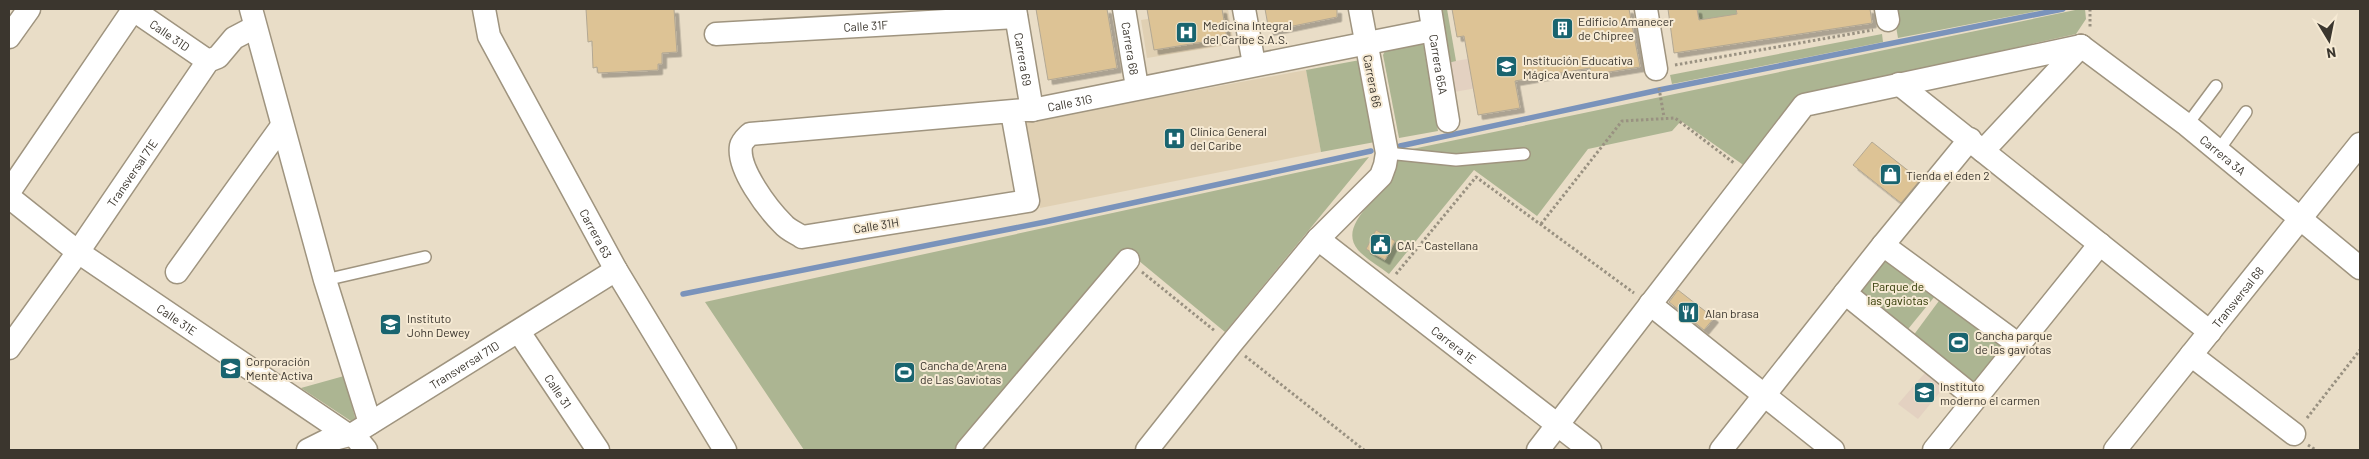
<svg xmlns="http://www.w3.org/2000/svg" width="2369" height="459" font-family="Barlow,sans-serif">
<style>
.built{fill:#e0d0b3}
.education{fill:#e3d1c1}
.green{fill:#acb592}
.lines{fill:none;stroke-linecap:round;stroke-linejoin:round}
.stream{stroke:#7a93bb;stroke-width:5.5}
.building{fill:#ddc395;stroke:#b3a893;filter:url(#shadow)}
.service-casing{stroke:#9f947f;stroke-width:14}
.minor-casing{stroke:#9f947f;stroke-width:25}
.path{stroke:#999181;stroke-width:3;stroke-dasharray:2.5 2.5;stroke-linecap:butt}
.service{stroke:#fff;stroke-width:11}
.minor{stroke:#fff;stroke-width:22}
.labels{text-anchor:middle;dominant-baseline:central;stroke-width:4;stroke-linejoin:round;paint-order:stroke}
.poi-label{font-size:12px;fill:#3b362e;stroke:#f6ead4;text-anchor:start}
.street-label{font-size:12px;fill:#3b362e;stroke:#f6ead4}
.park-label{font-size:12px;fill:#2e3700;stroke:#f6ead4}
</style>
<defs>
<filter id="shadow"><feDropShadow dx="4.5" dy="4.5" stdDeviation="0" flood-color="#0004"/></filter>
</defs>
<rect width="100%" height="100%" fill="#e9ddc7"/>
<!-- built -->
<g class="built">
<path d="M1185,9H1228L1234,44L1147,58L1141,20L1185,13Z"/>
<path d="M1306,70L1321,152L1040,208L1026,122Z"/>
</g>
<!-- education -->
<g class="education">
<path d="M1564,42L1569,71L1449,93L1444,63Z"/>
<path d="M1931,366L1949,381L1918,419L1898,404Z"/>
</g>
<!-- green -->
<g class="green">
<path d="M1439,9H1447L1456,61L1448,63Z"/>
<path d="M1697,9H1736L1741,43L1713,47L1709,19L1699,20Z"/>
<path d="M1893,9H2048L1898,38Z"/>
<path d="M2080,9H2085L2086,19L2076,34L1804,95L1749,169L1681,121L1672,131L1588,149L1537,216L1474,170L1389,274C1379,266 1366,259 1358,250C1337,225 1380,199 1390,178C1394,171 1395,160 1398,152Z"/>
<path d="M1882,34L1883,42L1672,84L1670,75Z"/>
<path d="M1423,42L1438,131L1399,138L1383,55L1386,49Z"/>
<path d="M1360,60L1375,142L1321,152L1306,70Z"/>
<path d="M1369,157L1225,332L1127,251L957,450H804L705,302Z"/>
<path d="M1892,251L1940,290L1904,334L1856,295Z"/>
<path d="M1944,294L2009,344L1973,391L1910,340Z"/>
<path d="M344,376L357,425L301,388Z"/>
</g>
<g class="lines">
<!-- stream -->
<g class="stream">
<path d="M1400,146L1659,90L2063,9"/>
<path d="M683,294L1045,222L1371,151"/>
</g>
</g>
<!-- building -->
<g class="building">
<path d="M586,9H674L677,52L662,53V64H658V70L598,73L597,67L593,68L592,41L588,42Z"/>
<path d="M1036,9H1107L1117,68L1048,80Z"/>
<path d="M1147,9H1222L1227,38L1154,50Z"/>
<path d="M1265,9H1337V17L1269,31Z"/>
<path d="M1452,9H1629L1640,67L1591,75L1590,68L1515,81L1520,108L1478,115L1464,36L1457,37Z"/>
<path d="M1668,9H1697L1699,20L1737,14L1736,9H1870L1872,23L1674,53Z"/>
<path d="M1872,142L1920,180L1901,203L1853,165Z"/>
<path d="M1376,230L1395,241L1385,260L1366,249Z"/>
<path d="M1678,290L1714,318L1704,330L1669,302Z"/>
</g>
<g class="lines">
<defs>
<g id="service">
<path d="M2187,125L2216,86"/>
<path d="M2218,151L2246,112"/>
<path d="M1387,153L1456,160L1524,154"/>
<path d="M325,280L425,257"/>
</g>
<g id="minor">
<path id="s1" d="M132,9L208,61"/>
<path d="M251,9L325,280L370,423"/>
<path id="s2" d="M484,9L489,36L616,270L725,450"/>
<path id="s3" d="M1015,9L1032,110"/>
<path id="s4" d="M1124,9L1137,87"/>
<path d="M1244,9L1254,64"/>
<path id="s5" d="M1430,9L1448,121"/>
<path d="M1646,9L1656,69"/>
<path d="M1886,9L1888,20"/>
<path id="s6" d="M716,34L1016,17"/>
<path d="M9,37L29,9"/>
<path id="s7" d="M2081,46L2187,125L2360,268"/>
<path d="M1899,84L2210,332"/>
<path id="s8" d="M1012,112L1028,201L802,237C796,233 788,230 783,224C768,209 737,169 741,146C742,141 746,138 750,134L1024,110H1032L1433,30"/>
<path d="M1983,151L2081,46"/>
<path d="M9,192L133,10"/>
<path id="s9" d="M9,197L78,252L348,435"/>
<path id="s10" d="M1318,239L1590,450"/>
<path d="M1883,245L2019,345"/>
<path d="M177,272L282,126"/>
<path d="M1845,293L1975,398"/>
<path d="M1650,304L1833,450"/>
<path id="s11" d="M519,332L598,450"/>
<path id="s12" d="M9,348L78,252L208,61L218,57L234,38L255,27"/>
<path d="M2191,355L2294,434"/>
<path d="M353,434L366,450"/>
<path id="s13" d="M308,450L326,441L353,434L616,270"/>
<path d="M967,450L1128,260"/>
<path d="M1147,450L1231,344L1318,239L1381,176L1385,165L1387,153L1360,9"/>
<path d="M1538,450L1804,105L2081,46"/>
<path d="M1721,450L1883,245L1970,139"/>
<path d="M1934,450L2100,244"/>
<path id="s14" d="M2115,450L2360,144"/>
</g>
</defs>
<!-- service casing -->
<use href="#service" class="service-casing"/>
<!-- minor casing -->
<use href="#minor" class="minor-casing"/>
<!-- path -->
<g class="path">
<path d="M2090,9V28"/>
<path d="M1675,65L1873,30"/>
<path d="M1659,88L1664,117"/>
<path d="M1541,224L1622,121L1675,118L1734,163"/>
<path d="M1142,272L1215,331"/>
<path d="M1396,274L1476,177L1634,293"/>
<path d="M1245,356L1364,450"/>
<path d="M2307,418L2360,350"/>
<path d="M2308,445L2316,450"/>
</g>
<!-- service -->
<use href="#service" class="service"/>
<!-- minor -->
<use href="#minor" class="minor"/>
</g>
<!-- icons -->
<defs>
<symbol id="building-square" viewBox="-11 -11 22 22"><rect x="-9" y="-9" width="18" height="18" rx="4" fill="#19646f" stroke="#f6ead4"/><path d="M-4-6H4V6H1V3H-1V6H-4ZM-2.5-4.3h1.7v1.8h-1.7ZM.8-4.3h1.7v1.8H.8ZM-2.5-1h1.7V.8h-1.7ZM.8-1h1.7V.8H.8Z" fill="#fff"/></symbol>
<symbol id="hospital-square" viewBox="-11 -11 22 22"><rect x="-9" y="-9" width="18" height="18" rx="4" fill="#19646f" stroke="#f6ead4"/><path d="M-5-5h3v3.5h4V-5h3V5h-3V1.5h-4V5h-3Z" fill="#fff"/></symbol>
<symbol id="school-square" viewBox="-11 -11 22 22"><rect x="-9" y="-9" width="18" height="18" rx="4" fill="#19646f" stroke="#f6ead4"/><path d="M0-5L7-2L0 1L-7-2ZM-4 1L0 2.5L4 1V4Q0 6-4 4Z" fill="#fff"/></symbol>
<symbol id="shop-square" viewBox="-11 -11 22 22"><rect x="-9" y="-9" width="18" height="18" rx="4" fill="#19646f" stroke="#f6ead4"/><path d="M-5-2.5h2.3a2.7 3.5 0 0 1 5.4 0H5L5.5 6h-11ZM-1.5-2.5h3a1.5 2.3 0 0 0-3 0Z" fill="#fff"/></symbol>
<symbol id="civic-square" viewBox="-11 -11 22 22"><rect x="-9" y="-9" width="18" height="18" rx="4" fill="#19646f" stroke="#f6ead4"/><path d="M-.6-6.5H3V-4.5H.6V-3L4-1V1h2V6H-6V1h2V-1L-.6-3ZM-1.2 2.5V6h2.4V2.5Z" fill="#fff"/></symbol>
<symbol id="restaurant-square" viewBox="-11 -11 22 22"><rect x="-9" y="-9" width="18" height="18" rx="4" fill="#19646f" stroke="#f6ead4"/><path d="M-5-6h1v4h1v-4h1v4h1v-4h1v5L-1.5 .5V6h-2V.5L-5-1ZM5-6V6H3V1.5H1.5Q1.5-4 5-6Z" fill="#fff"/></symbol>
<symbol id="stadium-square" viewBox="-11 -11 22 22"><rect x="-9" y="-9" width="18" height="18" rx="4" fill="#19646f" stroke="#f6ead4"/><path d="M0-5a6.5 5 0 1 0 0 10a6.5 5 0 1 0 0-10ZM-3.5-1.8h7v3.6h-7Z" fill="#fff"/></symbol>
</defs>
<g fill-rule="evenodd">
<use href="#building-square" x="1550" y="16" width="25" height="25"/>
<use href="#hospital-square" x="1174" y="20" width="25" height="25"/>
<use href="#school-square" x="1494" y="54" width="25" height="25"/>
<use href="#hospital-square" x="1162" y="126" width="25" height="25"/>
<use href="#shop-square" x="1878" y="162" width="25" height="25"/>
<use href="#civic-square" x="1368" y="232" width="25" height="25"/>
<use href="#restaurant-square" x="1676" y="300" width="25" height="25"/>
<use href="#school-square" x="378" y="312" width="25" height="25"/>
<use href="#stadium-square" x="1946" y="330" width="25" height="25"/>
<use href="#school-square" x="218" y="356" width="25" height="25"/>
<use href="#stadium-square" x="892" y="360" width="25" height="25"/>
<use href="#school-square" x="1912" y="380" width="25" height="25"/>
</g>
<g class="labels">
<!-- poi labels -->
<g class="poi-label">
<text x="1578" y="21">Edificio Amanecer<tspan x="1578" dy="14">de Chipree</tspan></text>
<text x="1203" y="25">Medicina Integral<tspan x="1203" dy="14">del Caribe S.A.S.</tspan></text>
<text x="1523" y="60">Institución Educativa<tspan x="1523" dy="14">Mágica Aventura</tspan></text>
<text x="1190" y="131">Clínica General<tspan x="1190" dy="14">del Caribe</tspan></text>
<text x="1906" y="175">Tienda el eden 2</text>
<text x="1397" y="245">CAI - Castellana</text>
<text x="1705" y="313">Alan brasa</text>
<text x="407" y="318">Instituto<tspan x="407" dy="14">John Dewey</tspan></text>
<text x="1975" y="335">Cancha parque<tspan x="1975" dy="14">de las gaviotas</tspan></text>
<text x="246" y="361">Corporación<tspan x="246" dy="14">Mente Activa</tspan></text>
<text x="920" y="365">Cancha de Arena<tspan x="920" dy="14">de Las Gaviotas</tspan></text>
<text x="1940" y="386">Instituto<tspan x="1940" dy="14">moderno el carmen</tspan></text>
</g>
<!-- street labels -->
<g class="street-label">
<text stroke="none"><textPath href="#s6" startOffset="150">Calle 31F</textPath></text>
<text stroke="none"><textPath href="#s1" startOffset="46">Calle 31D</textPath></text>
<text stroke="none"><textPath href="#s4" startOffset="40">Carrera 68</textPath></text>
<text stroke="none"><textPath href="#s3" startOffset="51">Carrera 69</textPath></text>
<text stroke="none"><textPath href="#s5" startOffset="56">Carrera 65A</textPath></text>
<text transform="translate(1373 81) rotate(79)">Carrera 66</text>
<text stroke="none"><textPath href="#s8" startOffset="770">Calle 31G</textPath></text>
<text stroke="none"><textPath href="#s7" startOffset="179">Carrera 3A</textPath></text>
<text stroke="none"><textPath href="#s12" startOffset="214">Transversal 71E</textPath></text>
<text transform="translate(876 225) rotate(-9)">Calle 31H</text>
<text stroke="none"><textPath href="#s2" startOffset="252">Carrera 63</textPath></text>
<text stroke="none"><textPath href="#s14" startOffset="196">Transversal 68</textPath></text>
<text stroke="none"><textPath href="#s9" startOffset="208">Calle 31E</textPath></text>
<text stroke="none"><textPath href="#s10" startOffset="172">Carrera 1E</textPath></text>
<text stroke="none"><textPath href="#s13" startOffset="179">Transversal 71D</textPath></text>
<text stroke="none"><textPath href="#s11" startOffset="71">Calle 31</textPath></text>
</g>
<!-- park labels -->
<g class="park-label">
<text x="1898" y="286">Parque de<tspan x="1898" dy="14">las gaviotas</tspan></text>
</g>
</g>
<!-- border -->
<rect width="2369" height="459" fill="none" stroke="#3b362e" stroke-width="20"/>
<!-- north arrow -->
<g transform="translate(2329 40) rotate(170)" stroke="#f6ead4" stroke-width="4" paint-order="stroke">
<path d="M0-4L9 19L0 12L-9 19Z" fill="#3b362e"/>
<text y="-8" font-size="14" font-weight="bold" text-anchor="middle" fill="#3b362e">N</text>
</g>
</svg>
